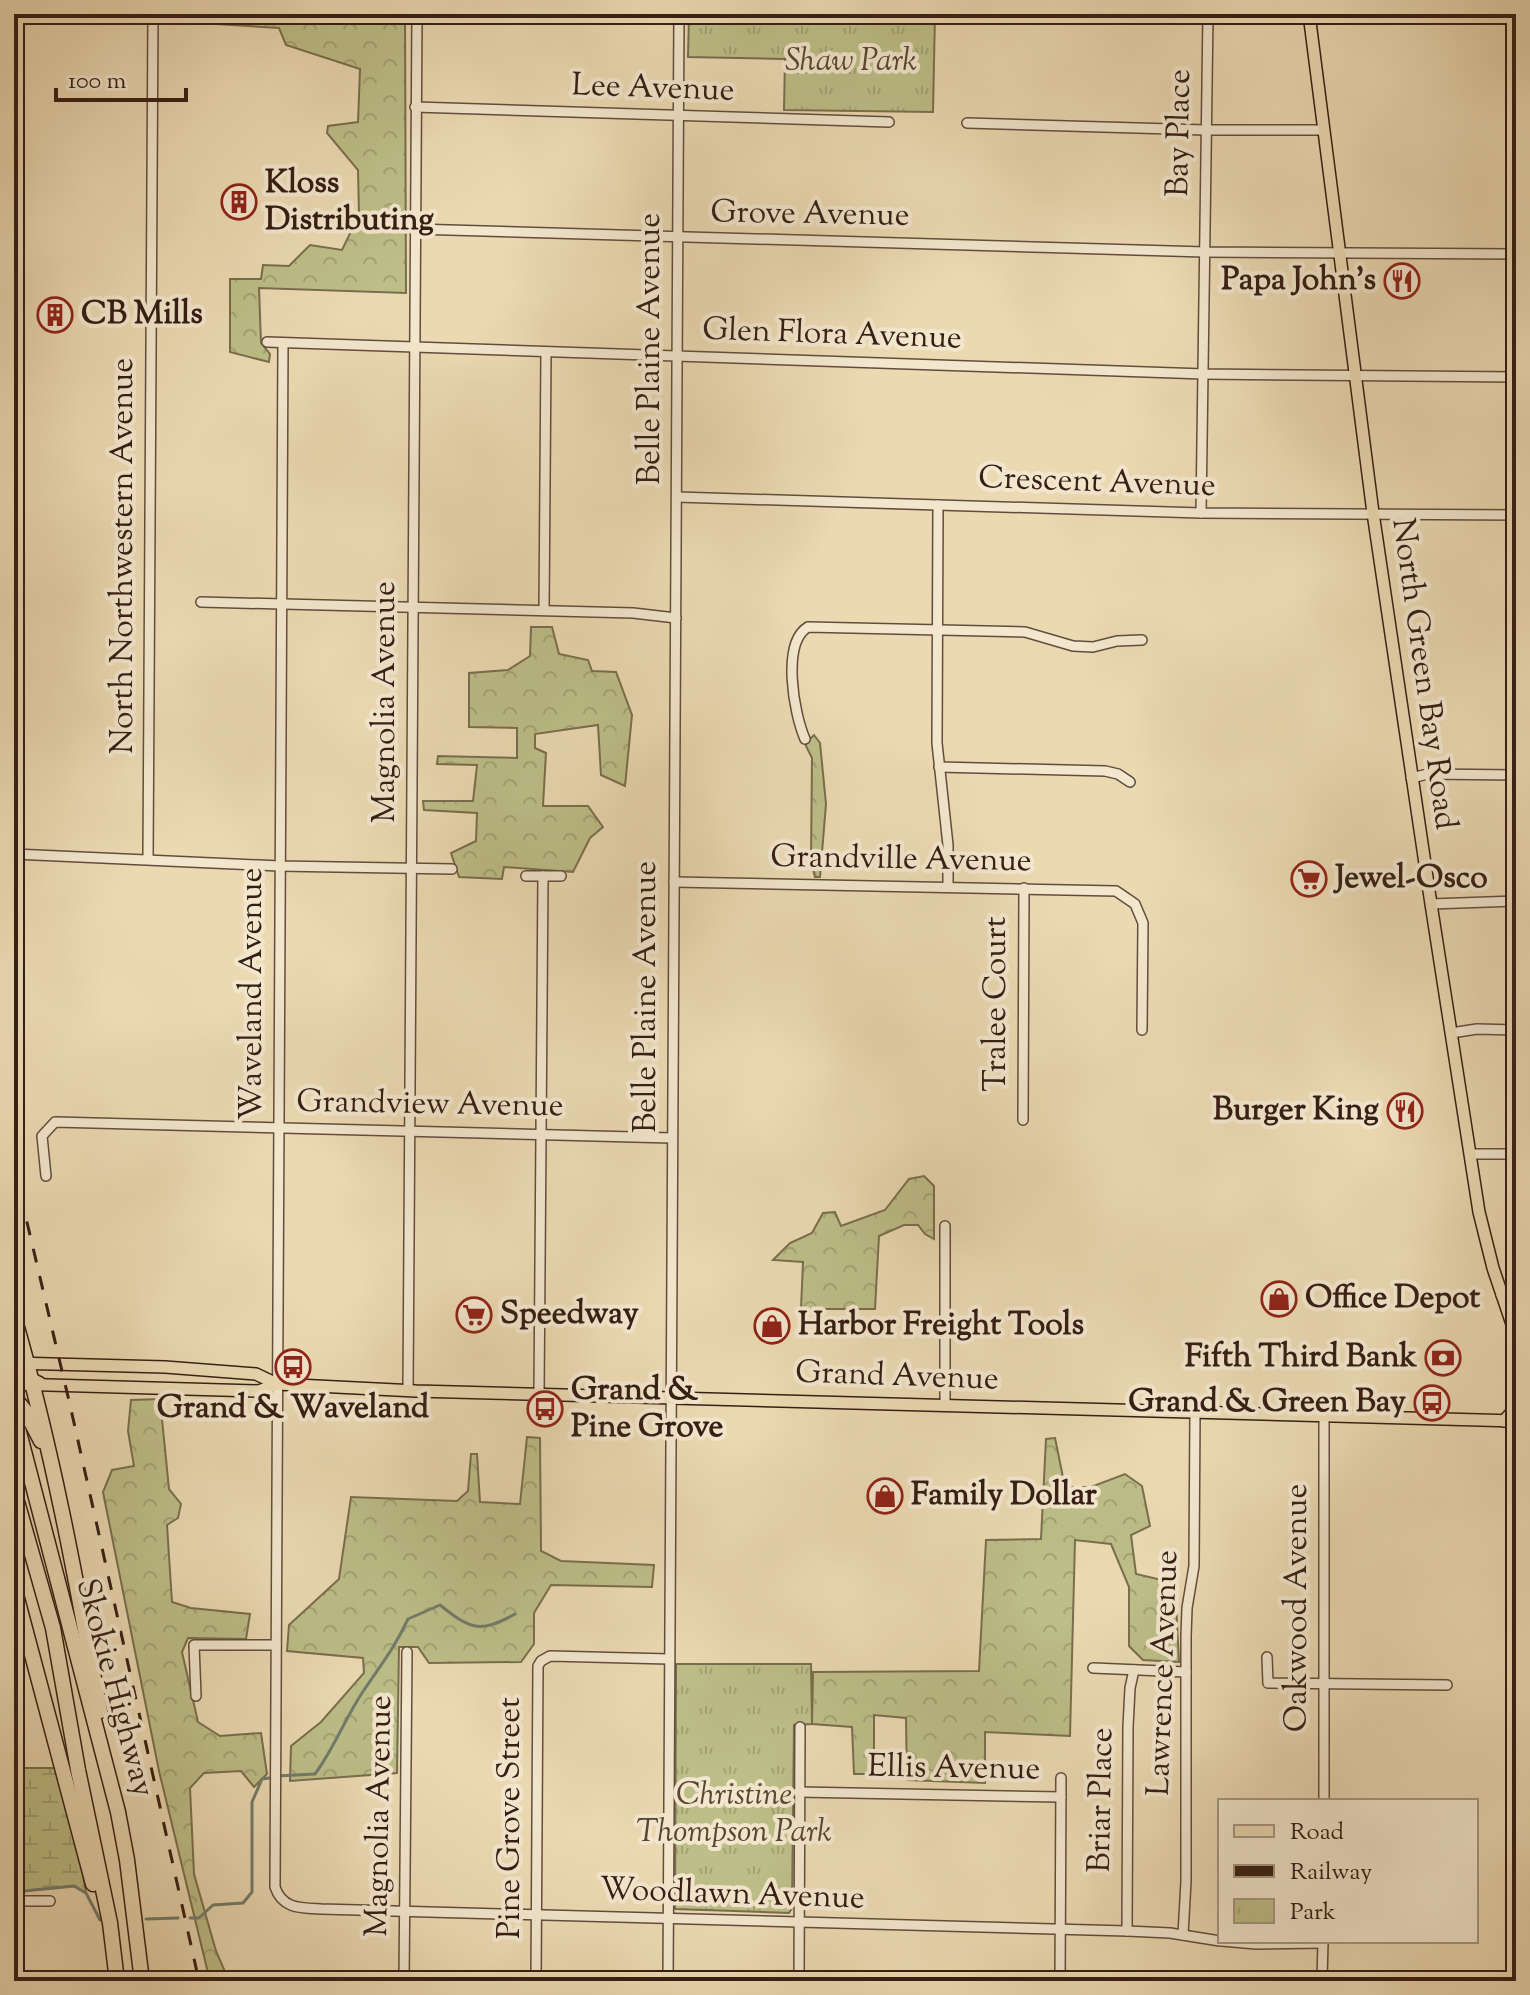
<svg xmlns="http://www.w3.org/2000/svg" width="1530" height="1995" font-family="'Sorts Mill Goudy',serif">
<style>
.forest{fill:url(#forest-crowns);stroke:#796e4e;stroke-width:2}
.wetland{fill:url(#wetland-marsh);stroke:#796e4e;stroke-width:2}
.park{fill:url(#park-tufts);stroke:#796e4e;stroke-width:2}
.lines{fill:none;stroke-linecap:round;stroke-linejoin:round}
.stream{stroke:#717c6c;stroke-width:3}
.minor-casing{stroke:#624d3c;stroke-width:12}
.major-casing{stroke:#351e14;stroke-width:14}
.highway-casing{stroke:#351e14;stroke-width:17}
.minor{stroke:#f2e6cd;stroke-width:9}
.major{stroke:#ebd9b2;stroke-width:11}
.highway{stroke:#ebd9b2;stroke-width:14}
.rail{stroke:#351e14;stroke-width:3;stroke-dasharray:14 14;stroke-linecap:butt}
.labels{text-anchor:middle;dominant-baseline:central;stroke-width:8;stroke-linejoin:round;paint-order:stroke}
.park-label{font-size:32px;font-style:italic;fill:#574631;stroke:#f2e6cd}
.street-label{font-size:32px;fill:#351e14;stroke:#f2e6cd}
.poi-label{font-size:32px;font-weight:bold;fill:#351e14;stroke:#f2e6cd;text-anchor:start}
</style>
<defs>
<pattern id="forest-crowns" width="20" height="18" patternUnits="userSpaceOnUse" patternTransform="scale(2)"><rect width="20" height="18" fill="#bdbe88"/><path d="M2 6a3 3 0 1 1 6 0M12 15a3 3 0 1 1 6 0" fill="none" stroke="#a3a374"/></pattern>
<pattern id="wetland-marsh" width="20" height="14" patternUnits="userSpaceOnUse" patternTransform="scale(2)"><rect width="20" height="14" fill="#bdbe88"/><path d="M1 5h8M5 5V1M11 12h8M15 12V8" fill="none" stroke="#a3a374"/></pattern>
<pattern id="park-tufts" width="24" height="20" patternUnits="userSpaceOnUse" patternTransform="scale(2)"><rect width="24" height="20" fill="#bdbe88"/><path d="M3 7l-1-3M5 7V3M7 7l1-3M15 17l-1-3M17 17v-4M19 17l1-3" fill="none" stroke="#a3a374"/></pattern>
</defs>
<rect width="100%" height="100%" fill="#ebd9b2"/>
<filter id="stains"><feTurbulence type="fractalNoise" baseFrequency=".0025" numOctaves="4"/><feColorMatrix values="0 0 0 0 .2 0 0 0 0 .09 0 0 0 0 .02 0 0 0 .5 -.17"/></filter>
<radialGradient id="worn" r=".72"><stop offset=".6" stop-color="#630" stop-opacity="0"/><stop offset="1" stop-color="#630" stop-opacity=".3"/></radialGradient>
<!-- forest -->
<g class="forest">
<path d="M169,14H405L406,293L259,288L261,343L270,354L269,362L230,352V279H261L263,265L289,266L310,245L342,250L359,215L358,170L327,133L328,126L358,122L360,69L286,45L279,28L169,21Z"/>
<path d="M531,627H552L559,654L588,660L592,671L616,672L632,715L625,786L601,775L598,725L535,734V748L546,753L543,806H588L603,827L590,838L573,872L504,867L502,879L459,877L451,853L476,841L477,813L424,810L423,801H473L477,765L437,764L438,756L517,758V728L469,727V673L508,670L530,656Z"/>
<path d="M814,735L820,743L826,804L820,877H815L811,861L812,758L805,744Z"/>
<path d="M924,1176L934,1186V1239L925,1234L918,1225H904L879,1236L875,1309H801L803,1262L773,1260L790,1243L812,1233L823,1213L835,1212L841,1226L885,1210L909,1179Z"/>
<path d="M160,1399L169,1489L181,1504L178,1518L167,1525L172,1602L191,1608L250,1614L246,1639L188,1638L182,1652L198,1722L220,1736L261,1733L267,1774L254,1787L241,1771L204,1773L190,1788L194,1874L216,1951L229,1981H210L159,1771L103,1492L112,1470L134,1466L128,1431L131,1400Z"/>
<path d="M527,1437L540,1438L541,1551L561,1561L654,1565L652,1587L551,1585L534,1613V1644L521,1662L429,1663L418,1647H399L397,1773L290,1781L291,1746L321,1722L364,1673L363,1658L287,1651L289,1625L339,1579L351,1497L457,1501L468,1491L471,1454H477L480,1502L520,1504Z"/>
<path d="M1055,1438L1065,1487H1091L1125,1474L1142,1486L1150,1526L1131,1535L1136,1574L1175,1583L1179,1662L1143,1660L1129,1646V1587L1111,1544L1075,1540L1070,1736L985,1732V1783L907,1780L906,1718L874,1715V1774H854L852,1727L812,1724L813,1672L979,1671L986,1540L1041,1539L1046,1439Z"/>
</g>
<!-- wetland -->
<path class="wetland" d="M14,1768H55L80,1857L86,1893L74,1886L14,1892Z"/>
<!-- park -->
<g class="park">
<path d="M689,14H935L933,112L784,110L785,59L688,57Z"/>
<path d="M676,1664H811L812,1724L794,1725L792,1908L789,1913L675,1909Z"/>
</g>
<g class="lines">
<!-- stream -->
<g class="stream">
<path d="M277,1776L315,1774C334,1748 345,1719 362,1693C380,1666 394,1649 408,1619L440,1605C470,1629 479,1634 515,1614"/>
<path d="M14,1892L74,1886L86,1893L100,1920"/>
<path d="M190,1918H199L213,1905L243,1903L252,1892V1802L262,1779L269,1778"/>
<path d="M146,1919L178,1918"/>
</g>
<defs>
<g id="minor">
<path d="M415,107L889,122"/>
<path d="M967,123L1206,130H1323"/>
<path d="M414,229L1205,252L1516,254"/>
<path d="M267,342L1204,374L1516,377"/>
<path d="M283,343L275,1887C282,1909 301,1908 321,1909L1127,1931L1170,1933L1220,1941"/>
<path d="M677,497L1201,513L1516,515"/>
<path d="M938,505L937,743L948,845V886"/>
<path d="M1201,513L1208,14"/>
<path d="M201,602L633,613L676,618"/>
<path d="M1511,608L1516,150"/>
<path d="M544,610L546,352"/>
<path d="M805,739C794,714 781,643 808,627L1025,632L1073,646L1093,647L1117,641L1142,640"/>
<path d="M939,767L1105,771L1118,774L1130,782"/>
<path d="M1411,778L1428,774L1516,775"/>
<path d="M14,854L279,866L452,869"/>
<path d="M148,859L153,14"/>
<path d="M526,876H561"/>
<path d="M674,882L1116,891L1135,904L1143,923L1142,1030"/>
<path d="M1431,904L1516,901"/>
<path d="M1451,1033L1477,1029L1516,1030"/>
<path d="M1023,1120L1024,888"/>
<path d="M1470,1154H1516"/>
<path d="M46,1176L42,1136L55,1122L672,1138"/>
<path d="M1501,1295L1516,1290"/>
<path d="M408,1391L417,14"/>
<path d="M539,1394L543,876"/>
<path d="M945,1404V1226"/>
<path d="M1267,1657L1268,1683L1447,1685"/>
<path d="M1093,1668L1186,1672"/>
<path d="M196,1696L194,1645H276"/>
<path d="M799,1792L1061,1797"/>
<path d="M1324,1801V1416"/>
<path d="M14,1901H50"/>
<path d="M1127,1931L1128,1727L1130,1688L1134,1670"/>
<path d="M1183,1935L1186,1881V1636L1187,1608L1194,1566L1195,1412"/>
<path d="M1222,1941L1256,1944L1323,1943"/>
<path d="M404,1981L407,1652"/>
<path d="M536,1981L538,1666L541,1661L550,1656L669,1659"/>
<path d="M668,1981L679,14"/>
<path d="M799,1981L800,1727"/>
<path d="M1060,1981L1061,1778"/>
<path d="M1322,1981L1323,1941"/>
</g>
<g id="major">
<path d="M1309,14L1373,513L1431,904L1479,1212L1493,1268L1516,1336"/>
<path d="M14,1363L165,1367L256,1374L277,1384L416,1391L1516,1421"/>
<path d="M14,1384L259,1391L277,1384"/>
<path d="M1504,1421L1516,1407"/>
</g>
<g id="highway">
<path d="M14,1317C52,1447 76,1579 100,1711"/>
<path d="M14,1372L39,1384"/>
<path d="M14,1397L26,1412L41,1441"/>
<path d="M14,1413L118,1812L127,1860L142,1981"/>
<path d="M14,1491L53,1628L78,1770L110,1923L117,1981"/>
<path d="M14,1587L93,1884"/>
</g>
</defs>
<!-- minor casing -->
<use href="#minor" class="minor-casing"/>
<!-- major casing -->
<use href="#major" class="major-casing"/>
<!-- highway casing -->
<use href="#highway" class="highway-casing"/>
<!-- minor -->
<use href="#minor" class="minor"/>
<!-- major -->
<use href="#major" class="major"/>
<!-- highway -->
<use href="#highway" class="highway"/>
<!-- rail -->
<g class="rail">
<path d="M14,1132L21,1178"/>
<path d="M14,1167L70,1405L199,1981"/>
</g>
</g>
<!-- icons -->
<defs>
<symbol id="building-ring" viewBox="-11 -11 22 22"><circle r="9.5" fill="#f2e6cd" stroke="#8f2418" stroke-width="1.5"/><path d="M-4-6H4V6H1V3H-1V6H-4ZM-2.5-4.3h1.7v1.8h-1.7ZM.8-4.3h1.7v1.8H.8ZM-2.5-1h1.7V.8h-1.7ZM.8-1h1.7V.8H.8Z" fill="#8f2418"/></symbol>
<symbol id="restaurant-ring" viewBox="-11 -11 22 22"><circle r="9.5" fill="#f2e6cd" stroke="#8f2418" stroke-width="1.5"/><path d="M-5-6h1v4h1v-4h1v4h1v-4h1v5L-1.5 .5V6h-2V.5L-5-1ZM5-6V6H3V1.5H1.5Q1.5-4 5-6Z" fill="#8f2418"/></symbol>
<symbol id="supermarket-ring" viewBox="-11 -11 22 22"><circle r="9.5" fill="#f2e6cd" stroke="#8f2418" stroke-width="1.5"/><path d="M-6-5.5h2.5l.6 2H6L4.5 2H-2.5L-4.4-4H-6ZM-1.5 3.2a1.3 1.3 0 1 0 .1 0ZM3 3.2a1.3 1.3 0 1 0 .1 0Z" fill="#8f2418"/></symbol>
<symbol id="shop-ring" viewBox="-11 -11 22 22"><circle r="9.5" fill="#f2e6cd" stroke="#8f2418" stroke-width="1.5"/><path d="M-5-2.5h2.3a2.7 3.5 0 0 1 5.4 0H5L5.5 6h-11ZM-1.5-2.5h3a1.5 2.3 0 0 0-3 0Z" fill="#8f2418"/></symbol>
<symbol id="bank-ring" viewBox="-11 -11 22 22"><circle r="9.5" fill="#f2e6cd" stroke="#8f2418" stroke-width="1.5"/><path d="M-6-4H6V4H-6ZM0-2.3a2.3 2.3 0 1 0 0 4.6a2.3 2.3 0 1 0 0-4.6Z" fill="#8f2418"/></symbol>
<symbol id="bus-ring" viewBox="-11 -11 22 22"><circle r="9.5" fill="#f2e6cd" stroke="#8f2418" stroke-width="1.5"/><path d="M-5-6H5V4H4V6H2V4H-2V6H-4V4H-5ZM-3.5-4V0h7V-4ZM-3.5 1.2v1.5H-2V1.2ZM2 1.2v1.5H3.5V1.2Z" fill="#8f2418"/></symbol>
</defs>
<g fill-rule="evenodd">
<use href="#building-ring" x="219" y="182" width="40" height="40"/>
<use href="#restaurant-ring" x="1382" y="261" width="40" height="40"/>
<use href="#building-ring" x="35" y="295" width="40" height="40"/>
<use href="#supermarket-ring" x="1289" y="859" width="40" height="40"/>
<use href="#restaurant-ring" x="1385" y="1091" width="40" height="40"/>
<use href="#shop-ring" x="1259" y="1279" width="40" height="40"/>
<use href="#supermarket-ring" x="454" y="1295" width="40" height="40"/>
<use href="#shop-ring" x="752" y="1306" width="40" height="40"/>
<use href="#bank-ring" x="1423" y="1338" width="40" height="40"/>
<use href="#bus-ring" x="273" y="1347" width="40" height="40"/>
<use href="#bus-ring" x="1412" y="1383" width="40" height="40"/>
<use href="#bus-ring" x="525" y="1389" width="40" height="40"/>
<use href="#shop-ring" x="865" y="1476" width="40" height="40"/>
</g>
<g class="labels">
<!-- park labels -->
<g class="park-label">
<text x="851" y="62">Shaw Park</text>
<text x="734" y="1796">Christine<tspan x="734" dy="37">Thompson Park</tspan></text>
</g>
<!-- street labels -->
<g class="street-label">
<text transform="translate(653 89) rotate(2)">Lee Avenue</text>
<text transform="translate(1180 133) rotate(-89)">Bay Place</text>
<text transform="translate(810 215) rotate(1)">Grove Avenue</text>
<text transform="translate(832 335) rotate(2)">Glen Flora Avenue</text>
<text transform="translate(651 349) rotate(-90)">Belle Plaine Avenue</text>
<text transform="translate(1097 483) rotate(2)">Crescent Avenue</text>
<text transform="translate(124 556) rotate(-90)">North Northwestern Avenue</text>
<text transform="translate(1423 674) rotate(82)">North Green Bay Road</text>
<text transform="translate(386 702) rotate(-90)">Magnolia Avenue</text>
<text transform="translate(901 860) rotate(1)">Grandville Avenue</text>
<text transform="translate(253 994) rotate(-90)">Waveland Avenue</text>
<text transform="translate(647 997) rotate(-90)">Belle Plaine Avenue</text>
<text transform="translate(997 1004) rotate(-90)">Tralee Court</text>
<text transform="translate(430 1105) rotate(1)">Grandview Avenue</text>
<text transform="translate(897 1377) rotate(2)">Grand Avenue</text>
<text transform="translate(1298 1608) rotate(-90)">Oakwood Avenue</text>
<text transform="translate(1164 1673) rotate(-88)">Lawrence Avenue</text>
<text transform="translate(114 1688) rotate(75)">Skokie Highway</text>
<text transform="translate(954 1769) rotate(1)">Ellis Avenue</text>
<text transform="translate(1102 1800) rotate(-89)">Briar Place</text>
<text transform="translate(380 1816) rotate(-89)">Magnolia Avenue</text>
<text transform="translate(511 1818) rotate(-90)">Pine Grove Street</text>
<text transform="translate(732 1895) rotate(2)">Woodlawn Avenue</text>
</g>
<!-- poi labels -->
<g class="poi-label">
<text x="265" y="184">Kloss<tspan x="265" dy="37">Distributing</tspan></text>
<text x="1376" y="281" text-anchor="end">Papa John's</text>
<text x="81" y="315">CB Mills</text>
<text x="1335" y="879">Jewel-Osco</text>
<text x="1379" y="1111" text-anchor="end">Burger King</text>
<text x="1305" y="1299">Office Depot</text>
<text x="500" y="1315">Speedway</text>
<text x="798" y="1326">Harbor Freight Tools</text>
<text x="1417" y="1358" text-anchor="end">Fifth Third Bank</text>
<text x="571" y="1391">Grand &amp;<tspan x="571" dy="37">Pine Grove</tspan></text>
<text x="1406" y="1403" text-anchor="end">Grand &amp; Green Bay</text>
<text x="293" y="1409" text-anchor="middle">Grand &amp; Waveland</text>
<text x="911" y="1496">Family Dollar</text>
</g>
</g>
<!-- margin -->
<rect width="1530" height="1995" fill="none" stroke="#ebd9b2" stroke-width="48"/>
<rect x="16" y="16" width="1498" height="1963" fill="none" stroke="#351e14" stroke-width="4"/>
<rect x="24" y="24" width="1482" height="1947" fill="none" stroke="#351e14" stroke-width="2"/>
<!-- legend -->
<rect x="1218" y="1799" width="260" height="144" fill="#f2e6cd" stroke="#a69683" stroke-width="2"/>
<rect x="1234" y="1825" width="40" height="12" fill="#ebd9b2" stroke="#a69683" stroke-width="2"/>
<text x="1290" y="1839" font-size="24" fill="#351e14">Road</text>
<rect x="1234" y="1865" width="40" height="12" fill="#351e14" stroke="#a69683" stroke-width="2"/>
<text x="1290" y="1879" font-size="24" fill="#351e14">Railway</text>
<rect x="1234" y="1899" width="40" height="24" fill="url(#park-tufts)" stroke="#a69683" stroke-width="2"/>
<text x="1290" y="1919" font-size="24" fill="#351e14">Park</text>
<!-- scale -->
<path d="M56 88v12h130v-12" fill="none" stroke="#351e14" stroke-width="4"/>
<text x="68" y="88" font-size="24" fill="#351e14" stroke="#f2e6cd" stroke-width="6" paint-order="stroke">100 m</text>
<rect width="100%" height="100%" filter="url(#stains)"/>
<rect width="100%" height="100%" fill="url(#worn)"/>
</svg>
